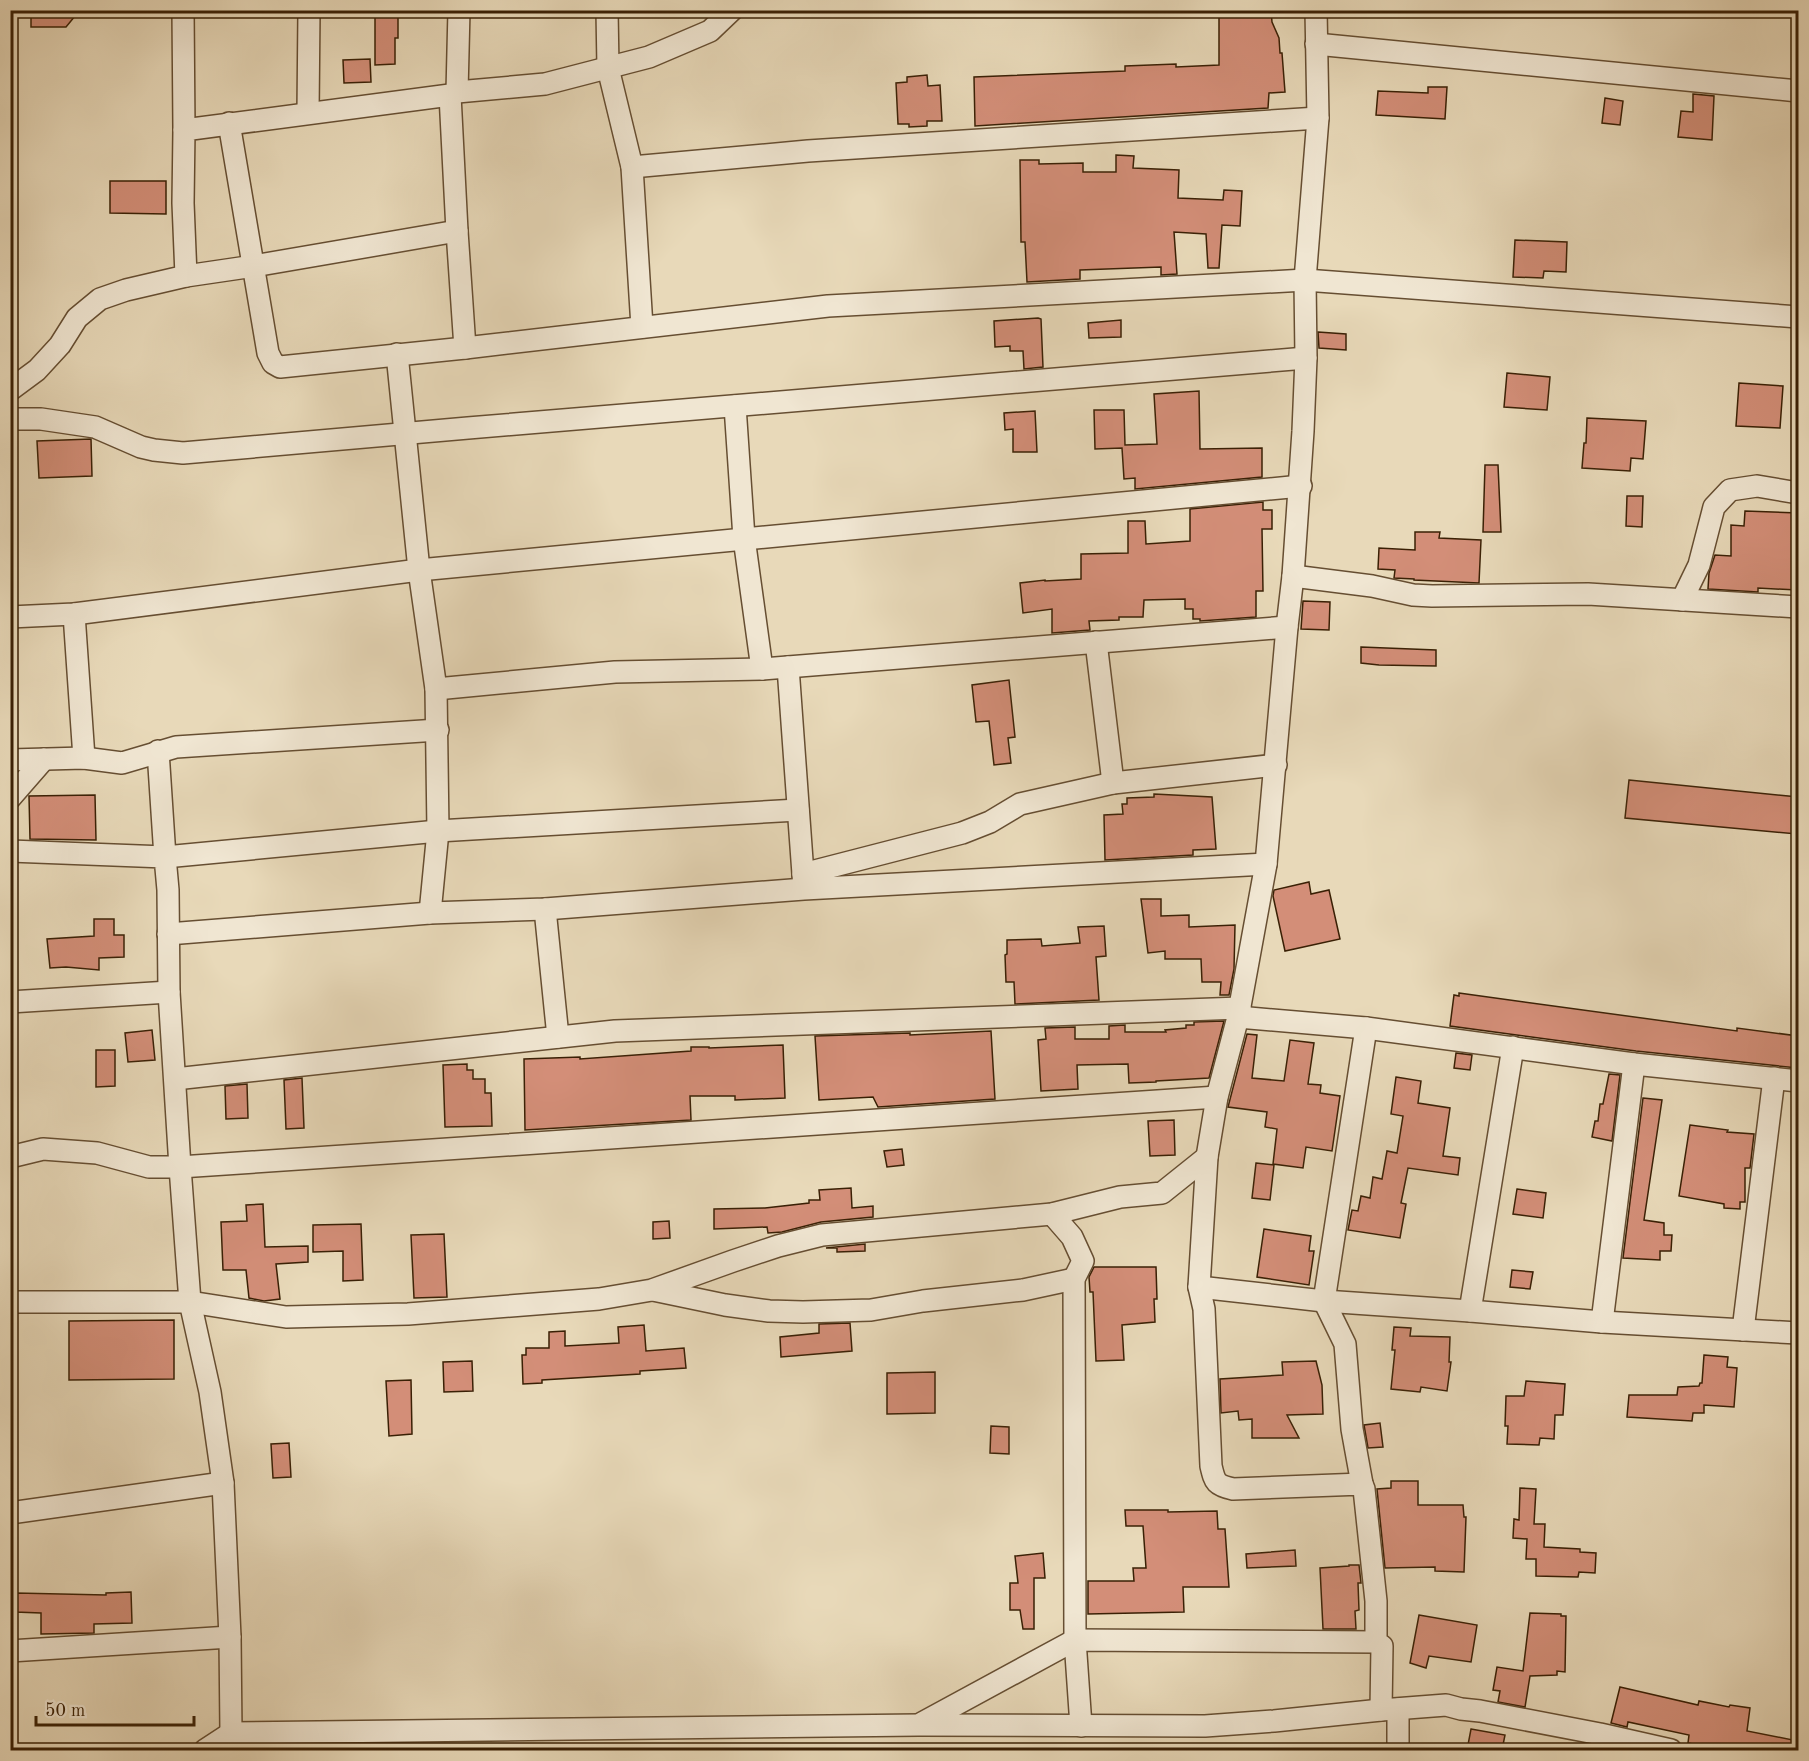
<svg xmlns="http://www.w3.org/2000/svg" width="1809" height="1761" font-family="'Old Standard TT',serif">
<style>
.building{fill:#d38e78;stroke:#3a2005;stroke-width:1.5}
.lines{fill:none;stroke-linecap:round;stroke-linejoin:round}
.minor-casing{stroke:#664e32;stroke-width:24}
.minor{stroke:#f0e6d2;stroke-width:21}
</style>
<rect width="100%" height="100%" fill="#e8d9b9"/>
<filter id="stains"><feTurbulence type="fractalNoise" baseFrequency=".00333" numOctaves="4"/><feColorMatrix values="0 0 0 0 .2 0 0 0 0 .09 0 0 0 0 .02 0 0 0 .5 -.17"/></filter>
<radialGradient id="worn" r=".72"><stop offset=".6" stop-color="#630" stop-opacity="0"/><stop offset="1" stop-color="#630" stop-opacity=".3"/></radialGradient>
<!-- building -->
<g class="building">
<path d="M31,10H80L66,27H31Z"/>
<path d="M1248,10H1271L1272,22L1279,38L1280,53H1282L1285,92L1269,93L1268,108L975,126L974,77L1125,71V66L1176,64V67L1219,65V12Z"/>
<path d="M375,14H398V38H395V64L375,65Z"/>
<path d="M370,59L371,82L344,83L343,60Z"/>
<path d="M927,75L928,86L940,85L942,121H927V126L909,127V124H898L896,83L907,82V77Z"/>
<path d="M1428,87H1447L1445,119L1376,115L1378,91L1428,93Z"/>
<path d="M1693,94L1714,96L1712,140L1678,137L1681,111L1693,112Z"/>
<path d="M1605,98L1623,101L1620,125L1602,123Z"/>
<path d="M1116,155L1134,156L1133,168L1179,170L1178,198L1223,200L1224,190L1242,191L1240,226L1222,225L1219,268H1208L1206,234L1174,232L1177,274L1161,275V267L1080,270V279L1027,282L1025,242H1021L1020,160H1039V164L1083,163V172H1116Z"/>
<path d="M110,181H166V214L110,213Z"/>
<path d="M1515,240L1567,242L1566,272L1544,271L1543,278L1513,277Z"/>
<path d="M1038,318L1041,319L1043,367L1024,369L1023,351H1010V346L995,347L994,321Z"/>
<path d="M1121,320V337L1089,338L1088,323Z"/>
<path d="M1318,332L1346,334V350L1319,348Z"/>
<path d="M1507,373L1550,377L1547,410L1504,407Z"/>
<path d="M1739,383L1783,386L1780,428L1736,426Z"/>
<path d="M1199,391L1200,449L1262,448V477L1135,489V478L1124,479L1122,448L1095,449L1094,410H1124L1125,445L1157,444L1154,394Z"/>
<path d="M1035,411L1037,452H1013V429L1005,430L1004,413Z"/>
<path d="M1587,418L1646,421L1643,459L1631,458L1630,471L1582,468L1584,443H1586Z"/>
<path d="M91,439L92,476L39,478L37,441Z"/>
<path d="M1485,465H1498L1501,532H1483Z"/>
<path d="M1627,496H1643L1642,527L1626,526Z"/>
<path d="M1263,502V510H1272V529H1262L1263,591H1256V617L1200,621V619H1193V609H1185V599L1144,600L1143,617H1119V620L1089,621L1090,630L1052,633V609L1023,613L1020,583L1045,580V581L1081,579V554L1128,553V521H1145L1146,544L1190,541V509Z"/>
<path d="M1745,511L1798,513L1797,590L1758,588V592L1708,589L1709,573L1715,555L1731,556V525L1744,526Z"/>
<path d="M1415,532H1440L1439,538L1481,540L1479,583L1414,580V579L1394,578L1395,570L1378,569L1379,548L1415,550Z"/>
<path d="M1303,601L1330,602L1329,630L1301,629Z"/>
<path d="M1361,647L1436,650V666L1379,665L1361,663Z"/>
<path d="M1009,680L1015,737L1008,738L1011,763L994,765L989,721L976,722L972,685Z"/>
<path d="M1629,780L1798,797L1797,834L1625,818Z"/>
<path d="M1154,794L1212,797L1216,849L1193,850V855L1105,860L1104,815L1123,814L1122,804H1127V798L1154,797Z"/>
<path d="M95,795L96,840L30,839L29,796Z"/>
<path d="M1309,882L1311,894L1329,890L1340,939L1285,951L1273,896L1274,890Z"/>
<path d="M1141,899H1161V916L1189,915V927L1235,925L1234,969L1229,995H1220L1221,982H1202L1201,959H1165V951L1148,953Z"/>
<path d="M94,919H114V935H124V957L99,958V970L66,967L50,968L47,939L94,936Z"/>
<path d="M1104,926L1106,956L1096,957L1099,1000L1015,1004L1014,982H1006L1005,955L1007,954V940L1041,939L1042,946L1080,943L1078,927Z"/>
<path d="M1459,993L1737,1031V1028L1798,1036V1068L1636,1051L1450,1026L1454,995L1459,996Z"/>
<path d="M1224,1021L1209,1078L1156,1081V1082L1129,1083L1128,1064L1077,1065L1078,1089L1041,1091L1038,1040L1046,1039L1045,1028L1075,1027V1039H1109V1026L1125,1025V1032H1166L1165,1030L1186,1028V1025H1194V1022Z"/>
<path d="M152,1030L155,1060L128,1062L125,1033Z"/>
<path d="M991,1031L995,1099L878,1107L873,1097L819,1100L815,1036L910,1033V1035Z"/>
<path d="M1247,1034L1257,1035L1252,1078L1284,1081L1290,1040L1314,1043L1308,1084L1321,1085L1320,1093L1340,1096L1332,1151L1306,1147L1303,1168L1273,1164L1277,1129L1265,1127L1267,1112L1228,1107Z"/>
<path d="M783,1045L785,1098L735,1100V1096H690L691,1120L525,1130L524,1059L580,1057V1059L691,1051V1047H709V1048Z"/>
<path d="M96,1050H115V1086L96,1087Z"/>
<path d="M1456,1053L1472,1055L1470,1070L1454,1068Z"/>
<path d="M467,1064V1070H473V1079H485V1093H491L492,1126L445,1127L443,1065Z"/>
<path d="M1609,1074L1620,1075L1612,1141L1592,1137L1595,1121H1598L1600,1104H1603Z"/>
<path d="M1396,1077L1421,1081L1418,1103L1450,1108L1443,1156L1460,1158L1458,1175L1408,1168L1401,1203L1406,1204L1400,1238L1348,1230L1352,1210L1358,1211L1361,1196L1370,1198L1373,1177L1382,1179L1387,1151L1397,1153L1403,1116L1391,1114Z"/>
<path d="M302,1078L304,1128L286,1129L284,1080Z"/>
<path d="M247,1084L248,1118L226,1119L225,1086Z"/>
<path d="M1643,1098L1662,1100L1644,1220L1664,1223V1235H1672L1671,1251H1660V1260L1623,1258Z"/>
<path d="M1174,1120L1175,1155L1150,1156L1148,1121Z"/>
<path d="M1690,1125L1728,1130L1727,1132L1754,1134L1750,1168H1745V1202H1740V1209L1724,1208V1204L1679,1196Z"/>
<path d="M902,1149L904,1165L887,1167L884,1151Z"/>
<path d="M1256,1163L1274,1165L1270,1200L1252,1198Z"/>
<path d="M851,1188L852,1208L873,1206V1217L821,1222L782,1232L768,1233L767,1227L714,1229V1209L765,1208L809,1203V1200H820L819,1190Z"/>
<path d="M1517,1189L1546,1193L1543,1218L1513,1214Z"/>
<path d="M263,1204L265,1247L308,1246V1262L276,1264L280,1299L264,1301L249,1298L246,1270H223L221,1222L247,1221L246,1205Z"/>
<path d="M669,1221L670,1238L653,1239V1222Z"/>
<path d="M361,1224L363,1280L343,1281V1251L313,1252V1225Z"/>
<path d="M1264,1229L1311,1236L1309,1251H1314L1309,1285L1257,1277Z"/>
<path d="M444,1234L447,1297L414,1298L411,1235Z"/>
<path d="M865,1244V1251L837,1252V1248H826Z"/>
<path d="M1094,1267H1156L1157,1299H1154L1155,1322L1122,1325L1124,1360L1096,1361L1093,1292H1090L1089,1277Z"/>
<path d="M1512,1270L1533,1272L1530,1289L1510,1287Z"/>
<path d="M174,1320V1379L69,1380V1321Z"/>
<path d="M850,1323L852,1351L781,1357L780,1337L819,1333V1324Z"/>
<path d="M644,1325L646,1351L684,1348L686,1368L640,1371V1374L542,1380V1383L523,1384L522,1355H526V1348H549V1332L565,1331V1346L619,1343L618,1327Z"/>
<path d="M1394,1327L1411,1328L1410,1336L1450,1337L1449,1362H1451L1447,1391L1421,1387L1420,1392L1391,1389L1395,1350H1392Z"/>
<path d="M1704,1355L1728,1357L1727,1367L1737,1368L1734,1407L1704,1405V1413H1693L1692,1421L1627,1417L1629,1395H1677L1678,1387L1699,1386L1700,1383H1702Z"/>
<path d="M472,1361L473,1391L444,1392L443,1362Z"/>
<path d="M1316,1361L1322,1385L1323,1414L1287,1415L1299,1438H1252V1419L1239,1420L1238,1411L1221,1413L1220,1379L1283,1375L1282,1362Z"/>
<path d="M935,1372V1413L887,1414V1373Z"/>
<path d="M411,1380L412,1434L389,1436L386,1381Z"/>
<path d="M1526,1381L1565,1384L1563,1415H1555L1554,1439L1540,1438L1539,1445L1507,1444L1508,1426H1505L1506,1396H1524Z"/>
<path d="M1380,1423L1383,1447L1368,1448L1364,1425Z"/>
<path d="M991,1426L1009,1427V1454L990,1453Z"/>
<path d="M289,1443L291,1477L273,1478L271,1444Z"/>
<path d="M1391,1481H1418V1505H1463L1464,1517H1466L1464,1572L1435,1571V1567L1385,1568L1377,1489L1391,1488Z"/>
<path d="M1520,1488L1536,1489L1534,1524H1545L1544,1547L1580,1549V1552L1596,1553L1595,1573L1579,1572L1578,1577L1536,1576V1559H1526L1527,1539L1513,1538L1514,1519L1519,1520Z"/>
<path d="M1125,1510H1168V1512L1217,1511L1218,1529H1225L1229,1587H1183L1184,1612L1088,1614V1581H1134L1133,1568H1146L1143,1526H1126Z"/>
<path d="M1295,1550L1296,1566L1247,1568L1246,1554Z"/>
<path d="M1043,1553L1045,1578H1034V1629H1023L1020,1610H1010V1583H1018L1015,1556Z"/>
<path d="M1349,1565H1359L1361,1583H1358L1359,1610L1355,1611L1356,1629H1323L1320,1568L1349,1566Z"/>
<path d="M131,1592L132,1623L94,1624V1633L41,1634V1613L15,1612L16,1593L106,1595V1593Z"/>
<path d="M1530,1613L1561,1614V1616H1566L1565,1672L1557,1671V1675L1530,1676L1525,1707L1498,1702L1500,1691L1493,1690L1497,1667L1523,1671Z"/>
<path d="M1419,1615L1477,1625L1471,1662L1429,1656L1426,1668L1410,1663Z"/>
<path d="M1620,1687L1698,1705L1699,1701L1729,1707L1730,1705L1750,1708L1747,1731L1798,1741V1750H1724L1688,1743L1689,1735L1628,1722L1627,1727L1611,1723Z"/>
<path d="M1471,1729L1505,1735L1502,1750H1467Z"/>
</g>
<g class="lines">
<defs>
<g id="minor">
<path d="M183,10L184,130"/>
<path d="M607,10L608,68L632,167L642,327"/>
<path d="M1316,10L1318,118L1305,280L1306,358L1303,431L1293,576L1287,627L1266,864L1238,1017L1217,1097L1207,1157L1199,1287L1204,1309L1211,1466C1215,1483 1216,1485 1233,1489L1362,1484L1364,1489L1376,1601V1642L1382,1646L1381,1710"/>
<path d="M1316,44L1798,91"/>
<path d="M457,92L459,10"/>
<path d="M450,95L457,231L465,348"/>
<path d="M308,113L309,10"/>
<path d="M229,123L268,353L273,363L280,367L465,348L828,306L1305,280L1798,317"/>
<path d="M632,167L808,151L1318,118"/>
<path d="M186,276L254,266L457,231"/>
<path d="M397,354L419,570L436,689L438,831L430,913"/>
<path d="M10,390L37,370L60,345L77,318L100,299L126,290L186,276L183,203L184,130L450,95L457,92L545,84L649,57L710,31L732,10"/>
<path d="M735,406L744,538L762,669"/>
<path d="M10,419H41L95,427L141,447L154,450L183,453L468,428L1306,358"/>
<path d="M1293,576L1372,586L1413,595L1432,596L1588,594L1798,607"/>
<path d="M1682,600L1699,565L1714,507L1730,490L1757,486L1798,493"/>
<path d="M74,614L84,758"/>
<path d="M10,617L74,614L419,570L1301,486"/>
<path d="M1096,642L1113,783"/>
<path d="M788,667L804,888"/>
<path d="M436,689L615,672L762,669L1287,627"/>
<path d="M158,751L165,857L438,831L798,810"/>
<path d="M10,760L84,758L122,763L176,747L438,730"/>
<path d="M10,798L44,759"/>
<path d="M10,851L165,857L168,890L169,992L180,1167L190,1302L210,1392L223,1483L230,1637L231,1733L227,1747"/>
<path d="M803,874L962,833L990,822L1020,804L1113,783L1276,765"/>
<path d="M545,909L558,1037"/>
<path d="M168,934L430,913L545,909L804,889L1266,864"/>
<path d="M10,1002L169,992"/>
<path d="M1238,1017L1366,1028L1634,1064L1798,1081"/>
<path d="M175,1079L615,1031L1240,1008"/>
<path d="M10,1157L43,1149L97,1153L149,1167H180L1217,1097"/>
<path d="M1052,1214L1072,1237L1083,1261L1074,1279L1075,1640L1081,1726"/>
<path d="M1199,1287L1324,1301L1470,1311L1602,1322L1798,1333"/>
<path d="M653,1290L725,1305L769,1311L803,1312L871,1310L923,1301L1023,1290L1074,1279"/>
<path d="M10,1302H190L286,1317L408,1314L599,1299L652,1290L733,1261L778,1246L822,1235L1052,1214L1120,1197L1162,1193L1207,1157"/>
<path d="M1470,1311L1513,1047"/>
<path d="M1602,1322L1634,1064"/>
<path d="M1743,1330L1774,1078"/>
<path d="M1362,1484L1352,1429L1345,1344L1324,1301L1366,1028"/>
<path d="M10,1513L223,1483"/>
<path d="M10,1651L230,1637"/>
<path d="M1398,1709V1750"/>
<path d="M922,1723L1075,1640L1376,1642"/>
<path d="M205,1750L231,1733L919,1725L1205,1726L1274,1721L1381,1710L1446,1705L1461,1709L1480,1711L1600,1734L1671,1750"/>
</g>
</defs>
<!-- minor casing -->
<use href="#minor" class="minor-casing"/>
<!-- minor -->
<use href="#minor" class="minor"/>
</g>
<!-- margin -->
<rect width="1809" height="1761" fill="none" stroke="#e8d9b9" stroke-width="36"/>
<rect x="12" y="12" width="1785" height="1737" fill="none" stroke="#3a2005" stroke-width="3"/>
<rect x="18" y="18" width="1773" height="1725" fill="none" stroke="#3a2005" stroke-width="1.5"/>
<!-- scale -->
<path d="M36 1716v9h158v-9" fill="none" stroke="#3a2005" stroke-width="3"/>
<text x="45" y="1716" font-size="18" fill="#3a2005" stroke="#f0e6d2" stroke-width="4.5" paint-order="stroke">50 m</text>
<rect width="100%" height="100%" filter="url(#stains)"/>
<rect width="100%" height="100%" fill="url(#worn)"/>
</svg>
